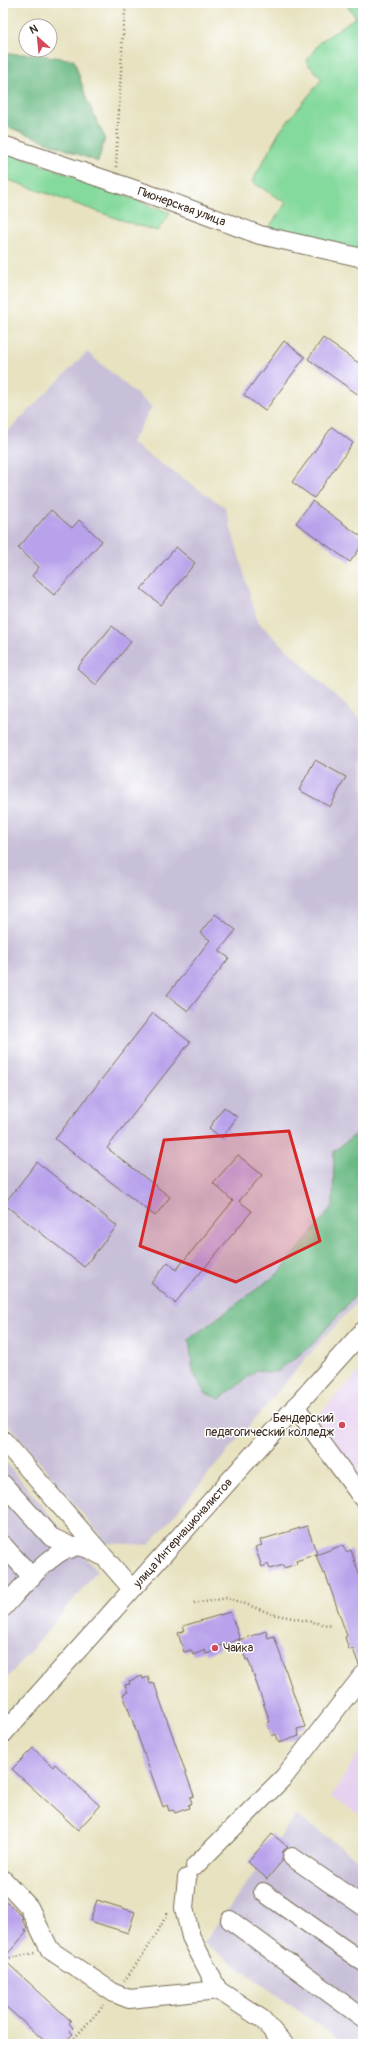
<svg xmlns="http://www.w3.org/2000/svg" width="366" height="2047" font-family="Pangolin,sans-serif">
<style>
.built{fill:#e6d2f0}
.industrial{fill:#c8bfd8}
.green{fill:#84d99c;stroke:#60825d}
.forest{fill:#6bb984;stroke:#537251}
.building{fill:#b8a2eb}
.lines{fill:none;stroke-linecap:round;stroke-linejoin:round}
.minor-casing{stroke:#776a57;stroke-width:20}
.path{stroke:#776a57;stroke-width:2.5;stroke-dasharray:1 3;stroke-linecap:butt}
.minor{stroke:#fff;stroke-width:18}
.marked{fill:#d62828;fill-opacity:0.2;stroke:#d62828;stroke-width:3;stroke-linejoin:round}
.poi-dot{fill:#d1495b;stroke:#fff;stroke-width:1.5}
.labels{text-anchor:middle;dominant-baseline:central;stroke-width:3;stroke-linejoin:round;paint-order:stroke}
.street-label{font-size:12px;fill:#3b2a1e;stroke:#fff}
.poi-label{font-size:12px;fill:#3b2a1e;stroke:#fff;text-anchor:end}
</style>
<rect width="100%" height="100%" fill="#fff"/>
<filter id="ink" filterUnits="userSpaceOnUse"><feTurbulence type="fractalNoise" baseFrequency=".025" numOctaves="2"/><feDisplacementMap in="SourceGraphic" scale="8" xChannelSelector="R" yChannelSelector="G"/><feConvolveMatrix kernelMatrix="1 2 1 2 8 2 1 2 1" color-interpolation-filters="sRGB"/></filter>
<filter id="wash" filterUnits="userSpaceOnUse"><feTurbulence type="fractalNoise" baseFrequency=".012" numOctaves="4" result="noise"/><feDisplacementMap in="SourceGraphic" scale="16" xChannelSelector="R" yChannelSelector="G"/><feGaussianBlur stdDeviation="0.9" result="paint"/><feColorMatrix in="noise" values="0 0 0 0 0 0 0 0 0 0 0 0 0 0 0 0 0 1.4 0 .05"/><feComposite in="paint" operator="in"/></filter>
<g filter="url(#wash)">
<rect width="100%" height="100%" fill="#e7e2c0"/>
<!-- built -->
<g class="built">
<path d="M363,1367V1483L316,1418Z"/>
<path d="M363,1746V1817L331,1797Z"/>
</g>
<!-- industrial -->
<g class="industrial">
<path d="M87,352L152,407L131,443L225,507L258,622L363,722V1296L307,1357L149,1545L107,1543L3,1418V436Z"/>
<path d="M3,1459L97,1572L3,1683Z"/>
<path d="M296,1815L363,1863V2044H345L204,1943Z"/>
</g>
<!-- green -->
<g class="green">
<path d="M345,3H363V252L267,230L286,203L252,182L280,131L322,79L306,62L320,42L356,17Z"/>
<path d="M3,150L171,213L157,231L127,222L3,178Z"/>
</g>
<!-- forest -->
<g class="forest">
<path d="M3,54H34L74,60L87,100L105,138L98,162L3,125Z"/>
<path d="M363,1129V1287L312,1345L278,1371L269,1373L257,1370L220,1399L205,1393L193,1372L189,1339L280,1272L333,1206L334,1151Z"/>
</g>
<g id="blocks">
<!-- building -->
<g class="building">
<path d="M323,338L363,366V398L308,359Z"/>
<path d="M284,341L305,357L265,411L244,395Z"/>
<path d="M332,427L353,443L314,498L292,482Z"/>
<path d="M312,501L363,538V544L350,562L296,523Z"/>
<path d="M51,510L72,528L79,520L102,541L54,595L32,576L39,567L18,548Z"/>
<path d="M176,547L195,563L161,605L141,589Z"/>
<path d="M112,626L131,642L96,685L77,668Z"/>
<path d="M315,760L346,777L330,807L299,790Z"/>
<path d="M215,914L236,930L219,951L229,958L188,1011L167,995L210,940L200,933Z"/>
<path d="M153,1013L190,1042L107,1148L170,1197L155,1216L55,1139Z"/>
<path d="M224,1107L237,1117L222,1138L209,1128Z"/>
<path d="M238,1155L262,1175L239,1201L252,1211L175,1303L151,1283L168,1262L176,1270L233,1201L213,1183Z"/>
<path d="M37,1162L117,1226L84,1267L4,1204Z"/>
<path d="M307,1526L317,1554L296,1561L297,1564L284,1568L283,1565L270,1569L268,1564L262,1567L255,1547L262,1545L260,1540Z"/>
<path d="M343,1545L346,1552L351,1550L363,1586V1665H359L353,1649L349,1650L345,1637L347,1636L325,1573L323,1574L316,1555Z"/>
<path d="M230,1612L240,1639L219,1646L220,1649L206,1654L205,1650L193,1655L191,1650L184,1652L178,1633L185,1630L183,1626Z"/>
<path d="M266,1631L268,1638L274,1636L305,1727L297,1729L299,1736L279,1743L276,1734L272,1736L267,1723L270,1722L248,1659L246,1660L239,1640Z"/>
<path d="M142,1676L143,1679L148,1677L150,1684L154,1683L194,1796L190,1797L192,1803L188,1805L189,1808L175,1813L173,1810L169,1811L167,1805L163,1807L123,1694L128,1692L125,1685L130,1684L129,1681Z"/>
<path d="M33,1748L53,1767L55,1764L100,1806L78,1830L12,1769Z"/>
<path d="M272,1834L288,1847L283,1851L282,1861L267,1879L248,1862Z"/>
<path d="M3,1899L22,1916L23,1922L27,1927L25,1930L27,1932L3,1959Z"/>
<path d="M97,1900L135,1912L128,1933L90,1921Z"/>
<path d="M3,1959L71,2021L69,2023L73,2028L70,2031L73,2034L63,2044H48L3,2004Z"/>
</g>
</g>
</g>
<g filter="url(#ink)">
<use href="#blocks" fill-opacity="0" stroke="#776a57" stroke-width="1"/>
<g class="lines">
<defs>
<g id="minor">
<path id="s1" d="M3,145L157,197L260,235L363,258"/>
<path d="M295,1406L363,1499"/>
<path d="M3,1440L132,1589"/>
<path d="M3,1484L51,1537L68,1545L70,1549"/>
<path d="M3,1545L32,1577"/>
<path d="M3,1608C19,1591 58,1541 82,1547C89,1548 96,1553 102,1556"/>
<path id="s2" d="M3,1734L363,1331"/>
<path d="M292,1857L363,1906"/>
<path d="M195,1866L284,1777L363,1675"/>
<path d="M187,1878L184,1908L191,1937L218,1990"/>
<path d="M3,1879L29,1907L50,1950L114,1993L129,1999L218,1990L262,2019L284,2044"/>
<path d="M263,1892L363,1962"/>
<path d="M230,1920L363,2018"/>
</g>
</defs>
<!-- minor casing -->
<use href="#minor" class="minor-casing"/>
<!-- path -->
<g class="path">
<path d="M116,167L123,32L126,3"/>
<path d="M194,1603L227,1597L272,1614L332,1626"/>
<path d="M3,1954L9,1958L35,1953"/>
<path d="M124,1981C141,1958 157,1937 168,1911"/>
<path d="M69,2044L104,2005"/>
</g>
<!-- minor -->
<use href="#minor" class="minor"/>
</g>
</g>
<!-- marked area -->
<path class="marked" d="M289,1131L320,1241L236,1282L140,1246L164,1140Z"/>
<!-- markers -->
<g class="poi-dot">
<circle cx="342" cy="1425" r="4"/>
<circle cx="215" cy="1648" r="4"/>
</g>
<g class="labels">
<!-- street labels -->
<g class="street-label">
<text stroke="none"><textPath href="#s1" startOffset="189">Пионерская улица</textPath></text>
<text stroke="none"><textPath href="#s2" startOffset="270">улица Интернационалистов</textPath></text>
</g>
<!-- poi labels -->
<g class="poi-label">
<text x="334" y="1418">Бендерский<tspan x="334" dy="14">педагогический колледж</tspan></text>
<text x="223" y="1648" text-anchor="start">Чайка</text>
</g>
</g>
<!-- margin -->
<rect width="366" height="2047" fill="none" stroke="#fff" stroke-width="16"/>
<!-- north arrow -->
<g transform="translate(38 38) rotate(333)"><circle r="19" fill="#ffffff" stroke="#b1aaa5"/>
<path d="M0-3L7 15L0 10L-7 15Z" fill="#d1495b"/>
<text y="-6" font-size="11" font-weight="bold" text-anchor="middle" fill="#3b2a1e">N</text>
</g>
</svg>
